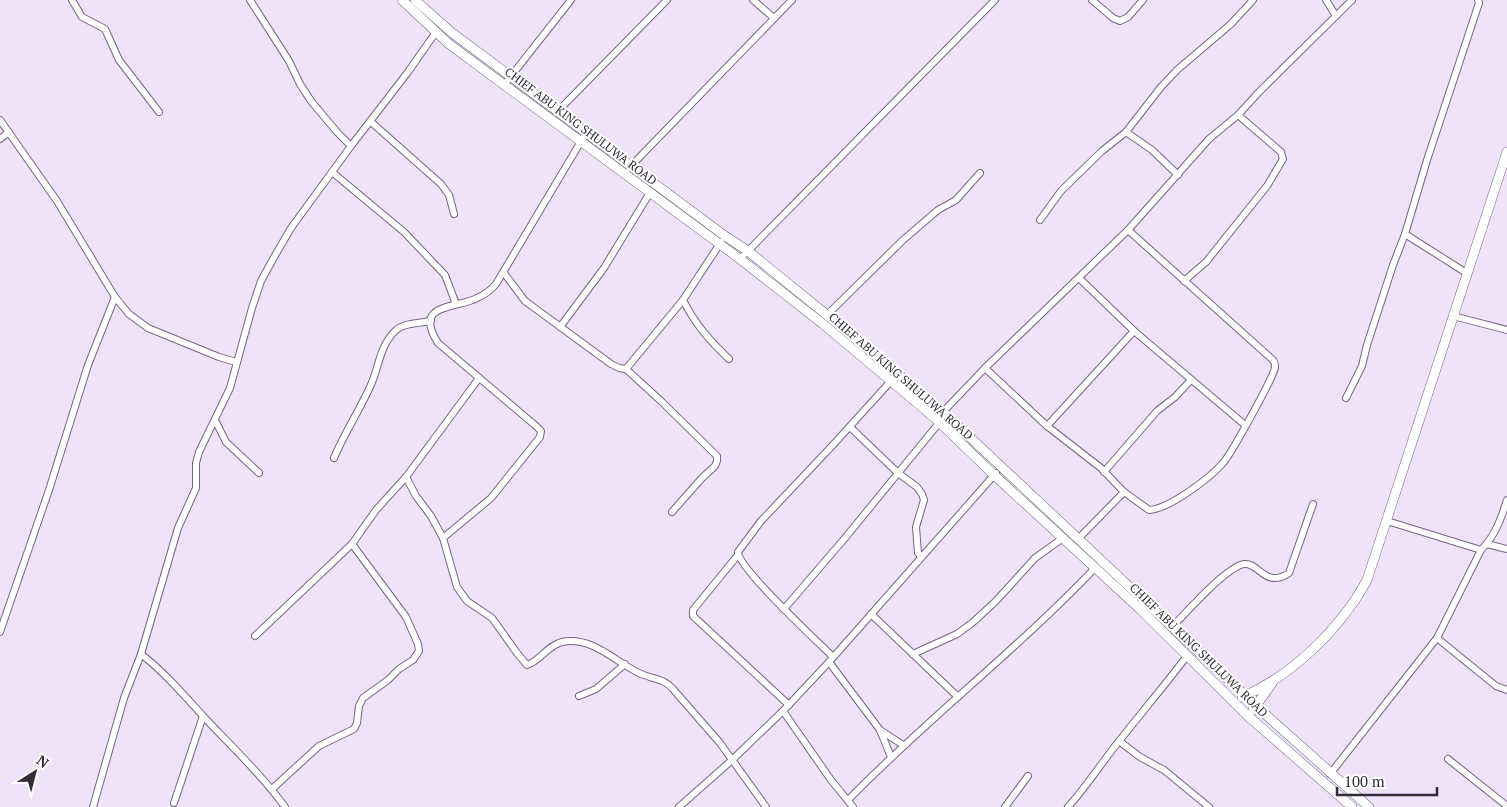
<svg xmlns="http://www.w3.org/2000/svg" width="1507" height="807" font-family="'PT Serif',serif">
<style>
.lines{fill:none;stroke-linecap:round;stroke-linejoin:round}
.street-casing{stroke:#766581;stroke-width:8}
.secondary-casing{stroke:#766581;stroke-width:10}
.street{stroke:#fff;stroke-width:6}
.secondary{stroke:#fff;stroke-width:9}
.labels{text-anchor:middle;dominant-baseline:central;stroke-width:4;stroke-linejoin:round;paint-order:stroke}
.street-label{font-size:12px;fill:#332c37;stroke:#fff}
</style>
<rect width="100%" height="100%" fill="#f1e2fb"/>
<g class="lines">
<defs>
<g id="street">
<path d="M72,0L82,17L105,29L119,60L159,112"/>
<path d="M250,0L289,61L300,84L311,101L337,132L351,146"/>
<path d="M753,0L774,18"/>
<path d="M1092,0L1113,18L1120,21L1128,17L1143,0"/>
<path d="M1326,0L1336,16"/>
<path d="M504,85L571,0"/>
<path d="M556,113L667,0"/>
<path d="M0,120L57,201L115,297L88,365L49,490L0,632"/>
<path d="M370,121L441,184L449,195L454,214"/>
<path d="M1126,132L1152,150L1178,175"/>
<path d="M0,139L9,132"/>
<path d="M629,168L792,0"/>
<path d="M332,172L404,232L445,275L456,304"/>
<path d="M1040,220L1061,191L1102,151L1126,132L1161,87L1177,70L1231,24L1253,0"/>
<path d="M740,259L995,0"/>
<path d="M504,273L525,301L611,364L619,368L626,369L683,300L721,242"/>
<path d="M1468,274L1405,234L1427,160L1479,3L1478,0"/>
<path d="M1079,278L1134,331L1245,425"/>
<path d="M1184,281L1206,262L1267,186L1283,159L1281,152L1238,115"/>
<path d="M115,297L129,314L148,328L219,357L236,362"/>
<path d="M683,300C695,324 710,341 729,359"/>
<path d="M827,315L903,240L938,210L956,200L980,173"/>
<path d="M1453,316L1507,330"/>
<path d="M560,327L604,268L651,191"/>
<path d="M985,368L1047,426L1101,468L1124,492L1149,510C1169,509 1210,478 1223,463C1231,454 1274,377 1275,367C1275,365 1274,361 1273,360L1128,230"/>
<path d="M626,369L662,402L717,456V461L715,466L702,478L672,512"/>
<path d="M1346,398L1362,366L1367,345L1393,265L1405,234"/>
<path d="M941,414L985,368L1128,230L1209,139L1238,115L1259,92L1352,0"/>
<path d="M215,420L226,442L259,473"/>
<path d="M1047,426L1134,331"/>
<path d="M850,427L898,473L917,487L922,494L924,500L916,527L918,553L921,556"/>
<path d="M334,458C344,434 359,411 370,387C379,368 379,347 395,331C403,323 420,323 431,321"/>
<path d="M1104,472L1157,411L1175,397L1191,380"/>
<path d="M406,477L416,496L431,516L443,538L457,587L467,601L492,618L517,653L527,665C540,661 548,645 562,642C592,636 614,661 639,673C651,679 664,678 673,689L720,743L766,807"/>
<path d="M1387,521L1481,550C1495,536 1501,519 1507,500"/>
<path d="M443,538L491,498L540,437L541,431L536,426L438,343C412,302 457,309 477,298C484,295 491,290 496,284L586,133"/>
<path d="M1078,539L1124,492"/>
<path d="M1487,544L1507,549"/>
<path d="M738,555L693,610V616L789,705"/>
<path d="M784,609L845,538L939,423"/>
<path d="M871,614L958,697"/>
<path d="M1172,627C1186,613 1226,567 1244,564C1259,562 1265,589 1289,573L1313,504"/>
<path d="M255,636L352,544L376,510L406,477L479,378"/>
<path d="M1437,638L1496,686L1507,690"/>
<path d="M141,654C164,672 183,694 203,716C231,746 261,774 285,807"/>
<path d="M913,654L957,634L972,623L995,602L1035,558L1063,538"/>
<path d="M833,657C818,642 738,568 738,552L761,521L832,446L891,381"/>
<path d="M829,662L880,730L891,757"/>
<path d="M579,696L596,689L625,664"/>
<path d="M783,711L831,780L853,807"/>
<path d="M880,730L903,745"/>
<path d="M1119,741L1140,757L1164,770L1209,807"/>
<path d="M1448,759L1507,806"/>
<path d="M1330,774L1437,638L1481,550"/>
<path d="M272,789L319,746L354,729L357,723L359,706L363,698L388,680L399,669L413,660L419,651L418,644L406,617L352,544"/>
<path d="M848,800C927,719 1017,650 1095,568"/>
<path d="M174,803L203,716"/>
<path d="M93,807L124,698L141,654L178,528L196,488V463L199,452L230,388L252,308L261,281L273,259L291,228L351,146L408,72L436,32"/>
<path d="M679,807L732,760L783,711L829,662L996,473"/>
<path d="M1005,807L1028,776"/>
<path d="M1068,807C1087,786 1102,762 1120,740C1142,712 1165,685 1187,656"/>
</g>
<g id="secondary">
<path d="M402,0L449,44L740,259L823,324L891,381L936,419L994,475L1140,609L1249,717L1352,807"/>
<path d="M415,0L451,32L725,236L748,251L833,320L943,412L1265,714L1369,807"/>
<path d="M1242,697C1292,676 1341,628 1367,580L1507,152"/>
<path d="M1253,710L1272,683"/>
</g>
</defs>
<!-- street casing -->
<use href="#street" class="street-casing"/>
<!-- secondary casing -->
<use href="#secondary" class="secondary-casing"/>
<!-- street -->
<use href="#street" class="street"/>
<!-- secondary -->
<use href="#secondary" class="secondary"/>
</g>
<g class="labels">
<!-- street labels -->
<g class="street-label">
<text transform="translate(581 126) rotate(37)">CHIEF ABU KING SHULUWA ROAD</text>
<text transform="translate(901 376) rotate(41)">CHIEF ABU KING SHULUWA ROAD</text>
<text transform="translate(1199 650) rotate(44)">CHIEF ABU KING SHULUWA ROAD</text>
</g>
</g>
<!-- north arrow -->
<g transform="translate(35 772) rotate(36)" stroke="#ffffff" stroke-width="4" paint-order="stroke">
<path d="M0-4L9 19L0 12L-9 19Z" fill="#332c37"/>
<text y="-8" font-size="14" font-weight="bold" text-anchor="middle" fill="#332c37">N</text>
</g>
<!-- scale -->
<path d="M1337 787v8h100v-8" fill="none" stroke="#332c37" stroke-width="2.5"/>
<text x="1344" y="787" font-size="15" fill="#332c37" stroke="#ffffff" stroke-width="4" paint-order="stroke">100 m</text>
</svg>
